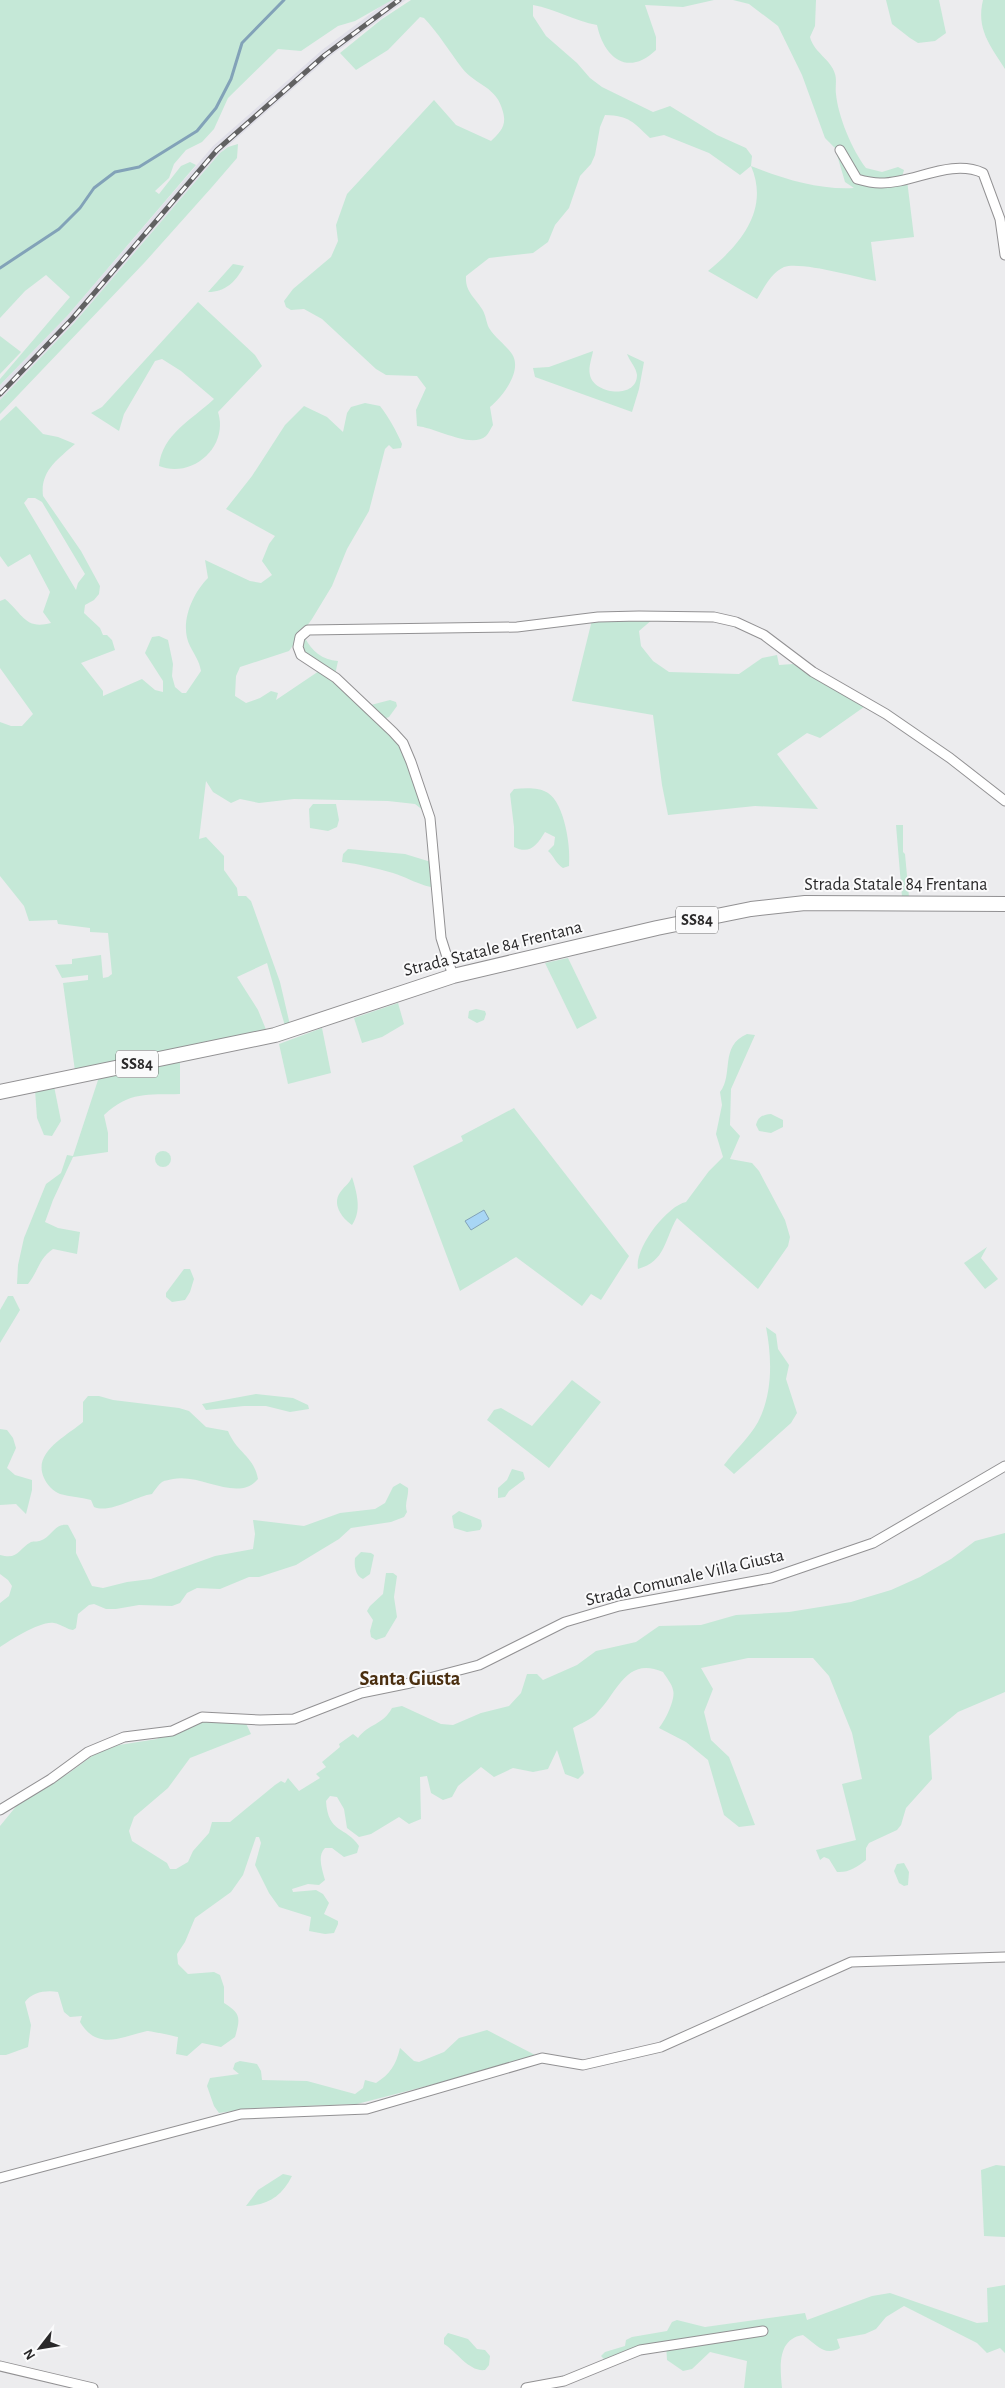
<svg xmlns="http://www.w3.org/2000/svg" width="1005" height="2388" font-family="'Alegreya Sans',sans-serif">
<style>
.built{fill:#e1e0e9}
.green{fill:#c5e8d7;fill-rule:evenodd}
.water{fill:#a8d6f5;stroke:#82a2b8}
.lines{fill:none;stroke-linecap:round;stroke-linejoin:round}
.stream{stroke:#82a2b8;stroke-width:3}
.minor-casing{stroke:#929193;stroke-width:11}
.primary-casing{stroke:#929193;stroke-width:16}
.minor{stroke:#fff;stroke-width:9}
.primary{stroke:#fff;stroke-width:14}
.rail-casing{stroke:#616162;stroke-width:5}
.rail{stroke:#fafafb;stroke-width:3;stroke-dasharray:9;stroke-linecap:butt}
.labels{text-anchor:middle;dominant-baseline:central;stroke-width:4;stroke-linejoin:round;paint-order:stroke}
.shield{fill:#fafafb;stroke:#686869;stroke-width:1}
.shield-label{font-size:16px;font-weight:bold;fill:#2a292a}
.street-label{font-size:18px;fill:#2a292a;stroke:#fafafb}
.quarter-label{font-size:20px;font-weight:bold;fill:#4a2e0f;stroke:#fafafb}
</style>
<rect width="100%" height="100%" fill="#ececee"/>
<!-- built -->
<path class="built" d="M389,0H406L328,58L220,153L75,322L0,400V385L68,315L213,146L322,50Z"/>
<!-- green -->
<g class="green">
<path d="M0,0H392L355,21L338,26L301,51L278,49L228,98L214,129L202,142L186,150L174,164L169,178L155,191L159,194L181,166L190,162L196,165L68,315L0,385V379L70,297L46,275L25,291L0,318Z"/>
<path d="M411,0H714L683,7L645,5L656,37V50C628,77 604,58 597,25C575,21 555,9 533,5V16L546,36L577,63L590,78L602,87L653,112L670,106L717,135L746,148L752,156L751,166C784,179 819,190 854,188L845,182L835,148L825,138L802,75L778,26L749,4L733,0H816L815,26L810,37C814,53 831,59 835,74C837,80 835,88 836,94C838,116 852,150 866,168L882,172L898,167L904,170L901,180H907L914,237L871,242L876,281C857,277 800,261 784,267C771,273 764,288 757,299L708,271C740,245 770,210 751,166L740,175L709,153L664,135L650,138C633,122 630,116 605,115L600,127L595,155L591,164L580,176L569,208L555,225L548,242L533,253L489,258L466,276C465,292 475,297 482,309C486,315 486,322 489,328C495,338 506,345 512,354C523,371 502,397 490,407L493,425C491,428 489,433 486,436C471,449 437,428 417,426L416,410L426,388L417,376L386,375L376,369L322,319L304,309L291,310L286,307L284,301L293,289L331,257L338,241L336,225L347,194L434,100L456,125L491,141C500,132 507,126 503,112C497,86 476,86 462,68C449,51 439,34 424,18L420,17L388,50L356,70L340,53L382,19Z"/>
<path d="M886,0H939L946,33L935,41L918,43L910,38L892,24Z"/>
<path d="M983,0H1005V69C990,45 976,29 983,0Z"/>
<path d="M238,144L237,158L212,187L145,262L0,414V400L75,322L220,153L228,147Z"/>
<path d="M233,264L244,266C236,282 225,292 208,292Z"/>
<path d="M198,302L255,355L262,366L218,412C229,447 192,479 159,466C162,434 193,419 214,399L181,371L162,359L155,361L124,414L119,431L91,413L102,407Z"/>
<path d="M0,336L21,352L0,374Z"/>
<path d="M593,351C592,358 588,367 590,375C593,394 637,400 637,375C636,367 630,362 627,354L644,362L639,389L632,412L535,377L533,368L549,367Z"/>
<path d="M365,403L380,406C388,416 397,432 402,444L401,448L393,449L389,445L385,449L369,511L347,549L332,586L312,619L289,651L240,667L236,676L235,696L246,703L260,698L271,691L278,693L276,700L319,671C344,688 388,724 402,750C412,768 417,791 424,811L415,804L388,801L294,799L259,803L240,799L231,803L213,792L206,781L199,839L206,837L224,856V870L237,888L238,896H246L251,901L280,982L290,1025L285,1026L267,963L237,977L258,1010L267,1032L75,1071L63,983L88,980V975L62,978L55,965L72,964V959L101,955L103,978L108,977L112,974L108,933L90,932V928L58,924L57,920L29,921L24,906L0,876V722L11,726H22L33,714L0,668V601L5,599C23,614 25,630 51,623L43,612L50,592L30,554L8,567L0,556V421L16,406L43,434L58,437L75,444C58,459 40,471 43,496L81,551L100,586L99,594L94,600L85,605L84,613L100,628L103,635H107L112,640L115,650L81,663L103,691V696L142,679L155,690L163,692V681L145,653L152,637L159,636L168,640L173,664L172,676L175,687L182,693H186L201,671C199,660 195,656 190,646C179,624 192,594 208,578L205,560L250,581L261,583L272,575L262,561L269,544L275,536L226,509L252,476L285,425L304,406L327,417L343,432L347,413L351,407ZM28,498H35L42,502L85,574L78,583L76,590L24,503Z"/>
<path d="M653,619L639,631L641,646L653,661L669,672L739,674L762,658L777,655L779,665L793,664L864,707L820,738L807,733L777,754L818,809L755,806L668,815L662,785L653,715L572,701L592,620Z"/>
<path d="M305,638C312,651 322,660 338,661L335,675L302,650L301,645Z"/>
<path d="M390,700L396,702L397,706L389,717L381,720L367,706Z"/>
<path d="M514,789C525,788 539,787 548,793C565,804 571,848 569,866L563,868C556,864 554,856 548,851L554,845L555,837L545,832C537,845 530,855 514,847V827L510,794Z"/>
<path d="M313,804H336L339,820L337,827L328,831L310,828L309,809Z"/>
<path d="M896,825H903V852L905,854L909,897H902Z"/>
<path d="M348,849L405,854L431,862L433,887C423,887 404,876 393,873C376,868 359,864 342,862L343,854Z"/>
<path d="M568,958L597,1018L577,1029L545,963Z"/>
<path d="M398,1003L404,1024L382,1037L362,1043L354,1018Z"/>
<path d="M476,1009L485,1011L486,1014L484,1020L477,1023L468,1018L469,1011Z"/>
<path d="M322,1028L331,1073L288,1084L279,1044Z"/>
<path d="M747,1034L755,1035L731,1089L730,1125L740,1136L730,1159L752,1163L759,1171L785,1220L790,1237L788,1246L758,1289L677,1218C664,1240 666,1261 638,1269C634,1248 667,1206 686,1202L709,1171L723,1157L716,1134L722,1105L720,1092C734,1075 719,1046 747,1034Z"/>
<path d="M180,1062V1094C147,1095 130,1091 104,1115L108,1133V1152L73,1157L53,1200L45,1222L58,1228L80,1232L77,1254L53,1249C39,1258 38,1272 28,1284H17L18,1265L24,1238L46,1184L61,1173L67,1155L73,1156L99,1077Z"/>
<path d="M54,1086L61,1121L52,1136L44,1135L37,1118L35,1090Z"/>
<path d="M514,1108L629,1256L601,1300L591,1294L582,1306L516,1257L460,1291L413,1166L463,1141L461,1136Z"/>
<path d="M771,1114L783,1120V1127L771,1133L759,1131L756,1125C758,1117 762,1115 771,1114Z"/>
<circle cx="163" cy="1159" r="8"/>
<path d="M352,1177C357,1193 362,1211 352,1225C342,1218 330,1203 342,1190C346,1185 349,1184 352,1177Z"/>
<path d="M987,1247L981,1258L998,1279L985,1289L964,1263Z"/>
<path d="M184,1269H190L194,1279L190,1292L185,1300L172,1302L166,1297V1293Z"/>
<path d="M8,1296H13L20,1310L0,1343V1310Z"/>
<path d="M766,1327L776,1334L778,1349L789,1365L786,1379L797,1413L791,1423L734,1474L724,1465C734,1451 750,1437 758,1422C773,1393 772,1358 766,1327Z"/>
<path d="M572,1380L601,1402L549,1468L487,1420L494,1410L501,1408L532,1426Z"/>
<path d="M256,1394L293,1398L308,1405L309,1409L290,1412L266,1406H244L206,1410L202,1404Z"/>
<path d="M88,1396H99L113,1400L179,1408L189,1411L206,1427L228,1431C237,1453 254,1456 258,1479C238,1503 201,1473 173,1479C170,1480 165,1480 162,1482C158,1485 155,1490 152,1494C136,1496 110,1514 94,1507L91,1500C81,1497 70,1497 60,1494C53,1491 47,1485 44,1478C32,1452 67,1436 83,1422V1402Z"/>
<path d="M0,1429L7,1430L13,1438L16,1448L7,1468L15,1475L32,1480V1490L26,1514L16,1504L0,1505Z"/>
<path d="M512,1469L523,1472L525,1479L509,1491L505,1497L498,1498V1488L507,1480Z"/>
<path d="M400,1483L408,1488C409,1497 404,1503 407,1512L404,1517L391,1522L351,1528L339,1539L296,1565L259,1577H249L220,1589L197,1588L187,1593L180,1603L172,1606L139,1605L116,1609H106L94,1604L89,1605L78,1614L76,1628L73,1630C66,1629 61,1624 54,1623C42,1620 10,1640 0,1647V1603L9,1596L12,1586L8,1580L0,1574V1555C19,1560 18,1549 31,1542C34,1541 39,1542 42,1540C52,1536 55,1523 68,1525L76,1540V1553L92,1586L103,1588L127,1582L151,1579L215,1556L253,1549L255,1534L253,1520L304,1526L340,1513L375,1509L385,1503L393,1487Z"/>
<path d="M459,1511L481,1520L482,1526L480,1530L467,1532L454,1528L452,1516Z"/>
<path d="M1005,1533V1692L958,1712L929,1736L932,1779L906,1808L901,1825L897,1830L869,1843L866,1848V1860C857,1867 848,1873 837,1872L829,1859L824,1857L820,1860L816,1850L856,1840L842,1784L862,1779L852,1733L829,1676L813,1658H748L701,1668L713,1689L704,1712L711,1740L729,1757L755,1825L739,1827L724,1815L708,1760L686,1742L659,1728C665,1721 676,1699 673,1690C672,1684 666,1677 663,1672C626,1656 618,1692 597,1713C591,1720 581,1723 573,1728L584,1773L578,1779L565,1774L557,1750L548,1769L533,1772L513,1768L494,1777L481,1767L458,1786L452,1797L443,1800L431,1793L427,1776L420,1777L421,1819L409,1824L399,1817L371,1834L359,1837L347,1828L344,1809L337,1797L330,1796L326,1801C328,1834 346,1826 359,1846L357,1853L344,1857L332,1848H325C317,1856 322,1869 325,1880L319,1885L308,1884L292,1889L293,1892L316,1890L323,1894L329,1903L324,1914L338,1921V1924L334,1933L325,1934L309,1931L311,1917L279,1907L269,1893L255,1865L261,1843L259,1837H256L243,1875L231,1892L195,1918L185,1942L177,1954L178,1964L188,1974L214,1972L220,1975L224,1987V2003C240,2013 241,2017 235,2037L221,2047L202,2043L187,2056L176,2054L178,2037C174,2036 151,2031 147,2031C123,2036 98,2052 80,2022L82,2016L70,2017L64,2012L58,1992C46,1990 32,1992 25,2002L31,2025L28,2047L6,2055H0V1826L18,1804L69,1773L96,1753L119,1745L157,1739C172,1722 220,1718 242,1715L251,1734L190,1758L168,1788L134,1817L129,1831L132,1841L167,1863L170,1869H176L188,1862L193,1851L209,1833L212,1822H230L275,1785L281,1781L285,1783L288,1778L299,1791L320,1778L316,1774L326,1767L322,1762L340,1747L339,1744L353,1734L358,1738C368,1724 383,1725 392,1708L402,1706L441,1724L453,1725L481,1713L509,1706L521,1693L527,1674H537L543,1680L577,1665L596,1651L636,1642L659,1626L701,1625L736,1615L789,1612L851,1602L891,1590L920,1577L951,1559L975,1541Z"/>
<path d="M361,1552L371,1553L374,1555L370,1574L363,1579C355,1576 354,1565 355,1558Z"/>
<path d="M386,1573H393L397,1576L394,1597L397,1617L385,1637L376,1640L371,1637L370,1631L373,1620L367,1611L370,1606L383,1594Z"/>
<path d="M904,1863L909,1872L908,1885L904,1886L899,1883L894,1871L897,1864Z"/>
<path d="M487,2030L539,2057L357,2104L253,2108L219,2113L214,2106L207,2086L210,2078L239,2074L233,2069L235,2063L240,2061L257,2064L261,2071L262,2080L307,2081L355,2094L363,2088L365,2080L376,2083C390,2074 396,2065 400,2048L414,2061L419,2062L444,2052L459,2038Z"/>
<path d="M996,2165L1005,2166V2237L984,2236L981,2170Z"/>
<path d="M283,2174L292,2176C282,2196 268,2205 246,2206L258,2190Z"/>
<path d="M1005,2285V2353L1000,2348L987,2353L977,2343L904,2306L886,2317L876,2329L865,2334L837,2339L840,2348C824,2357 816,2344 803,2335C777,2339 780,2367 782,2388H744L747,2361L710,2352L692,2369L683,2371L667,2360L666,2343L612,2358L604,2359L601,2356L605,2352L625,2346L626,2340L632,2337L667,2331L672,2322L677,2320L705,2327L805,2313L807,2320L872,2296L890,2293L977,2323L988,2322L987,2288Z"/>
<path d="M448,2333L468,2339L477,2349L485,2350L490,2356L489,2365L485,2370C469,2372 457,2352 444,2344V2338Z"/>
</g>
<!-- water -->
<path class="water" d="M484,1210L489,1219L471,1230L465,1221Z"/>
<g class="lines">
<!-- stream -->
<path class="stream" d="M0,268L59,229L80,208L94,188L115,172L139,167L197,131L216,108L231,79L242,43L284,0"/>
<defs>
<g id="minor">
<path d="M840,150L857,179C864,181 872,183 880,183C913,184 950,158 983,173L1000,219L1005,255"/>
<path d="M453,976L441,938L430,818L411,762L403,743L393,732L336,678L301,655L298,647L300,637L308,630L517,627L598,617L639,616L714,617L736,622L764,635L813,672L886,714L950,758L1005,801"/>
<path d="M0,1810L51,1779L88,1752L124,1737L172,1731L202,1717L260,1720L294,1719L361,1693L410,1683L479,1665L565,1622L619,1606L771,1578L873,1543L1005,1466"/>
<path d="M0,2178L241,2114L367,2109L542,2058L583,2065L661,2047L851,1962L1005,1957"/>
<path d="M0,2366L93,2388"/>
<path d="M526,2388L564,2381L640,2350L763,2331"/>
</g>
<path id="primary" d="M0,1092L275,1035L453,976L657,928L751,909L805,903L1005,904"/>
</defs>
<!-- minor casing -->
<use href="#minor" class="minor-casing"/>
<!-- primary casing -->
<use href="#primary" class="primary-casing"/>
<!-- minor -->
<use href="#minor" class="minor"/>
<!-- primary -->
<use href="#primary" class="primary"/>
<defs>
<path id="rail" d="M0,394L72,319L217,150L325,55L399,0"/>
</defs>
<!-- rail casing -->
<use href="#rail" class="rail-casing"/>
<!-- rail -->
<use href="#rail" class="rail"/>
</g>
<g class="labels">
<!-- shield labels -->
<g class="shield">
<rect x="676" y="906.5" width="42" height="27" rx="4"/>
<rect x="116" y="1050.5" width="42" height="27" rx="4"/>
</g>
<g class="shield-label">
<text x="697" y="920">SS84</text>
<text x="137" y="1064">SS84</text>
</g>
<!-- street labels -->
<g class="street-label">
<text x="896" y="885">Strada Statale 84 Frentana</text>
<text transform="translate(493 949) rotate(-14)">Strada Statale 84 Frentana</text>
<text transform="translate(685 1578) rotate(-13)">Strada Comunale Villa Giusta</text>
</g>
<!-- quarter labels -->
<g class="quarter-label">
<text x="410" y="1679">Santa Giusta</text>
</g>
</g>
<!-- north arrow -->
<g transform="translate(40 2348) rotate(239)" stroke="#fafafb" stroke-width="4" paint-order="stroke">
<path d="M0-4L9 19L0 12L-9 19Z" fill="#2a292a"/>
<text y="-8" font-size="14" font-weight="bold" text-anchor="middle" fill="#2a292a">N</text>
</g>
</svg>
